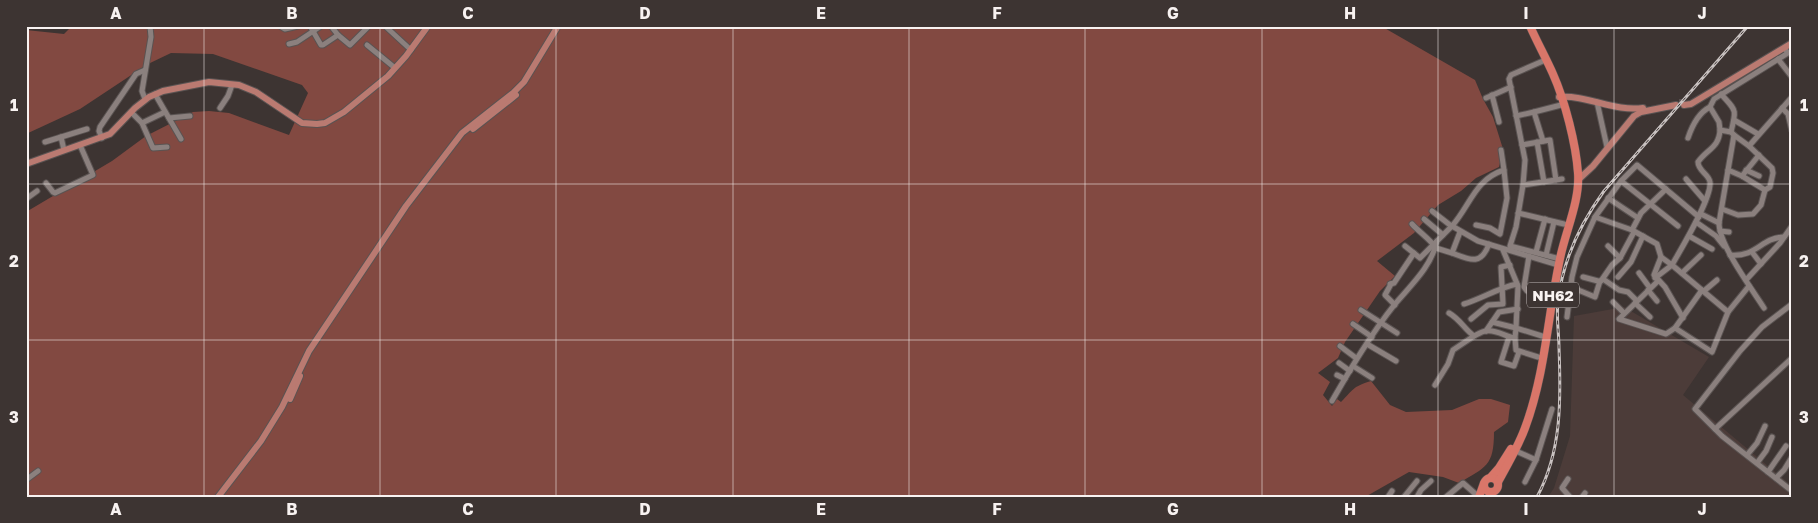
<svg xmlns="http://www.w3.org/2000/svg" width="1818" height="523" font-family="'Golos Text',sans-serif">
<style>
.built{fill:#4c3c39}
.green{fill:#824941}
.lines{fill:none;stroke-linecap:round;stroke-linejoin:round}
.major-tunnel{stroke:#59504f;stroke-width:6;stroke-dasharray:6 3;stroke-linecap:butt}
.minor-casing{stroke:#5a5352;stroke-width:7}
.major-casing{stroke:#5a5352;stroke-width:8}
.highway-casing{stroke:#5a5352;stroke-width:9}
.minor{stroke:#8b807e;stroke-width:5}
.major{stroke:#ba7a71;stroke-width:6}
.highway{stroke:#d97669;stroke-width:8}
.rail-casing{stroke:#c9c2c1;stroke-width:3}
.rail{stroke:#3d3432;stroke-width:1;stroke-dasharray:4;stroke-linecap:butt}
.grid{fill:none;stroke:#f8f2f1;stroke-width:1;stroke-opacity:0.55}
.labels{text-anchor:middle;dominant-baseline:central;stroke-width:5;stroke-linejoin:round;paint-order:stroke}
.shield{fill:#3d3432;stroke:#c0b9b8;stroke-width:1}
.shield-label{font-size:15px;font-weight:bold;fill:#f8f2f1}
.neatline{fill:none;stroke:#f8f2f1;stroke-width:2}
.grid-label{font-size:16px;text-anchor:middle;font-weight:bold;fill:#f8f2f1}
</style>
<rect width="100%" height="100%" fill="#3d3432"/>
<!-- built -->
<path class="built" d="M1624,307L1709,357L1683,395L1792,486V497H1548L1554,488L1570,436L1574,316Z"/>
<!-- green -->
<path class="green" d="M72,26H1381L1475,80L1483,99L1493,117L1503,149L1499,167L1476,178L1461,191L1438,205L1414,233L1377,261L1395,276L1380,291L1345,342L1338,358L1318,373L1330,382L1323,395L1332,406L1337,399L1341,402C1354,389 1352,387 1371,381L1390,405L1406,412L1452,410L1479,399H1491L1510,405L1508,422L1494,432C1494,466 1486,467 1459,483L1443,477L1409,472L1365,497H26V212L112,161L146,136L193,112L209,111L229,113L289,135L308,93L302,85L213,54L171,53L148,64L80,109L26,134V30L64,34Z"/>
<g class="lines">
<!-- major-tunnel -->
<path class="major-tunnel" d="M1679,102H1686"/>
<defs>
<g id="minor">
<path d="M280,26L285,29L298,26"/>
<path d="M310,26L321,45H323L338,35L331,26"/>
<path d="M385,26L411,50"/>
<path d="M338,35L350,45L369,26"/>
<path d="M289,44L297,42L321,26"/>
<path d="M367,45L395,68"/>
<path d="M1778,59L1792,77"/>
<path d="M1543,61L1511,75L1509,79L1525,160L1523,185L1562,179"/>
<path d="M155,94L181,139"/>
<path d="M1721,94C1736,111 1737,108 1731,132"/>
<path d="M1492,95L1499,122"/>
<path d="M1486,98L1511,87"/>
<path d="M145,99L142,91L151,37L150,26"/>
<path d="M1597,102L1607,147"/>
<path d="M220,108L228,96L232,85"/>
<path d="M1782,108L1788,114L1792,131"/>
<path d="M131,112L142,123L153,148L167,147"/>
<path d="M1516,116L1534,112"/>
<path d="M169,118L190,116"/>
<path d="M1734,120L1758,134"/>
<path d="M142,123L165,112"/>
<path d="M1720,130L1719,122L1710,107L1714,99L1788,53L1784,48"/>
<path d="M1734,135L1731,132L1720,130C1719,148 1707,149 1698,162C1698,171 1709,174 1710,182C1712,198 1681,249 1672,265L1728,312L1749,286"/>
<path d="M61,137L64,150"/>
<path d="M102,138L99,131L100,127L136,74L145,70"/>
<path d="M1688,138C1692,126 1698,113 1710,107"/>
<path d="M1543,141L1534,112L1565,104"/>
<path d="M45,142L87,129"/>
<path d="M1537,142L1544,182"/>
<path d="M1522,145L1550,140L1556,180"/>
<path d="M1728,170L1742,176L1765,190L1770,187L1773,173L1772,168L1749,146"/>
<path d="M1746,170L1759,176"/>
<path d="M1742,176L1759,155"/>
<path d="M1686,179L1705,201"/>
<path d="M1621,181L1678,226"/>
<path d="M46,183L53,192L55,193L93,175L80,145"/>
<path d="M1523,185L1516,227L1510,246L1556,258"/>
<path d="M1608,198L1638,218"/>
<path d="M26,199L37,191"/>
<path d="M1722,209L1738,215L1753,214L1761,205L1765,190"/>
<path d="M1432,211L1450,225"/>
<path d="M1518,213L1564,224"/>
<path d="M1701,214L1719,223"/>
<path d="M1595,217L1621,181L1637,165L1699,217"/>
<path d="M1424,219L1443,235"/>
<path d="M1696,222L1716,236L1724,246"/>
<path d="M1412,224C1419,232 1430,239 1436,248L1452,253"/>
<path d="M1476,225L1490,228L1500,234L1507,198L1504,170"/>
<path d="M1452,226C1470,206 1475,179 1504,170L1501,150"/>
<path d="M1632,230L1641,213L1666,189"/>
<path d="M1720,231L1729,232"/>
<path d="M1460,232L1452,253C1470,260 1481,266 1489,244"/>
<path d="M1689,236L1712,249"/>
<path d="M1405,246L1420,258L1452,226L1478,241L1555,264"/>
<path d="M1608,246L1620,258"/>
<path d="M1503,250L1518,286L1516,328L1542,336"/>
<path d="M1536,252L1545,219"/>
<path d="M1752,252L1761,264"/>
<path d="M1546,255L1554,222"/>
<path d="M1730,255C1758,257 1760,238 1784,237"/>
<path d="M1529,256L1524,287L1527,291L1548,296"/>
<path d="M1661,257L1654,275L1665,287L1683,318"/>
<path d="M1639,273L1650,288"/>
<path d="M1682,273L1701,255"/>
<path d="M1583,277L1598,281H1601L1612,265L1620,258L1634,232"/>
<path d="M1618,277L1631,262L1643,236"/>
<path d="M1603,279L1619,290L1628,292L1637,301"/>
<path d="M1746,280L1780,243L1792,226"/>
<path d="M1658,281L1619,319L1666,334L1675,328"/>
<path d="M1390,284L1394,283L1414,253"/>
<path d="M1391,284L1385,295L1395,305"/>
<path d="M1571,287L1595,297L1600,281"/>
<path d="M1648,290L1657,301"/>
<path d="M1702,290L1675,328L1712,352L1728,312"/>
<path d="M1704,291L1717,280"/>
<path d="M1613,302L1624,313"/>
<path d="M1635,303L1650,317"/>
<path d="M1464,304C1483,298 1498,288 1517,284"/>
<path d="M1792,304L1762,327L1740,351L1695,409L1722,436L1792,491"/>
<path d="M1764,308C1752,289 1719,245 1719,223L1734,135L1749,146L1792,97"/>
<path d="M1361,310L1397,333"/>
<path d="M1449,313C1461,320 1464,329 1474,336C1478,334 1483,331 1486,331C1496,329 1506,337 1515,338L1516,328L1492,322"/>
<path d="M1567,317L1572,277L1577,257L1595,217L1632,230L1657,244L1661,257L1672,265L1655,278"/>
<path d="M1471,319L1488,305L1503,304L1501,267L1510,265"/>
<path d="M1353,324L1372,337"/>
<path d="M1486,331L1499,312L1518,309"/>
<path d="M1509,337L1501,362L1514,366L1519,352"/>
<path d="M1515,338L1516,350L1538,357"/>
<path d="M1367,344L1396,361"/>
<path d="M1340,346L1356,358"/>
<path d="M1339,363L1350,371"/>
<path d="M1353,366L1372,378"/>
<path d="M1337,375L1345,379"/>
<path d="M1435,385L1448,364L1453,350L1474,336"/>
<path d="M1332,401C1351,368 1371,334 1395,304C1412,284 1431,267 1437,241"/>
<path d="M1715,429L1792,358"/>
<path d="M1516,451L1536,460L1552,409"/>
<path d="M1747,455L1757,443L1765,426"/>
<path d="M1757,463L1766,451L1772,437"/>
<path d="M1768,472L1786,446"/>
<path d="M1776,478L1784,470L1792,457"/>
<path d="M1568,479L1562,488L1570,497"/>
<path d="M26,480L38,471"/>
<path d="M1525,482L1536,460"/>
<path d="M1388,497L1392,491"/>
<path d="M1404,497L1417,481"/>
<path d="M1417,497L1421,490L1431,481"/>
<path d="M1446,497L1463,483L1479,497"/>
<path d="M1582,497L1585,493"/>
</g>
<g id="major">
<path d="M1559,97C1588,95 1614,112 1643,108"/>
<path d="M1684,105L1691,104L1792,43"/>
<path d="M473,129L516,95"/>
<path d="M26,164L110,134L135,108L149,97L163,91L209,82L239,85L256,92L302,123L317,124L325,123L344,112L388,76L406,56L428,26"/>
<path d="M1579,179L1593,166L1634,116L1641,112L1676,105"/>
<path d="M290,399L300,376"/>
<path d="M218,497L261,441L282,407L309,351L406,206L462,133L513,93L524,82L558,26"/>
</g>
<g id="highway">
<path d="M1491,477L1499,468L1511,449"/>
<circle cx="1491" cy="485" r="7"/>
<path d="M1498,482C1508,464 1518,447 1525,428C1546,372 1548,311 1561,254C1567,228 1580,199 1578,173C1576,144 1565,101 1553,74C1546,58 1537,42 1530,26"/>
<path d="M1479,497L1484,483"/>
</g>
</defs>
<!-- minor casing -->
<use href="#minor" class="minor-casing"/>
<!-- major casing -->
<use href="#major" class="major-casing"/>
<!-- highway casing -->
<use href="#highway" class="highway-casing"/>
<!-- minor -->
<use href="#minor" class="minor"/>
<!-- major -->
<use href="#major" class="major"/>
<!-- highway -->
<use href="#highway" class="highway"/>
<defs>
<path id="rail" d="M1537,497C1562,451 1561,399 1559,348C1559,333 1556,317 1558,303C1562,262 1580,224 1604,191L1748,26"/>
</defs>
<!-- rail casing -->
<use href="#rail" class="rail-casing"/>
<!-- rail -->
<use href="#rail" class="rail"/>
</g>
<!-- grid -->
<path class="grid" d="M204,26V497M380,26V497M556,26V497M733,26V497M909,26V497M1085,26V497M1262,26V497M1438,26V497M1614,26V497M26,184H1792M26,340H1792"/>
<g class="labels">
<!-- shield labels -->
<rect class="shield" x="1527" y="282.5" width="52" height="25" rx="4"/>
<g class="shield-label">
<text x="1553" y="295">NH62</text>
</g>
</g>
<!-- border -->
<rect width="1818" height="523" fill="none" stroke="#3d3432" stroke-width="55"/>
<rect x="28" y="28" width="1762" height="468" class="neatline"/>
<g class="grid-label">
<text x="116" y="19">A</text>
<text x="292" y="19">B</text>
<text x="468" y="19">C</text>
<text x="645" y="19">D</text>
<text x="821" y="19">E</text>
<text x="997" y="19">F</text>
<text x="1173" y="19">G</text>
<text x="1350" y="19">H</text>
<text x="1526" y="19">I</text>
<text x="1702" y="19">J</text>
<text x="14" y="111">1</text>
<text x="1804" y="111">1</text>
<text x="14" y="267">2</text>
<text x="1804" y="267">2</text>
<text x="14" y="423">3</text>
<text x="1804" y="423">3</text>
<text x="116" y="515">A</text>
<text x="292" y="515">B</text>
<text x="468" y="515">C</text>
<text x="645" y="515">D</text>
<text x="821" y="515">E</text>
<text x="997" y="515">F</text>
<text x="1173" y="515">G</text>
<text x="1350" y="515">H</text>
<text x="1526" y="515">I</text>
<text x="1702" y="515">J</text>
</g>
</svg>
